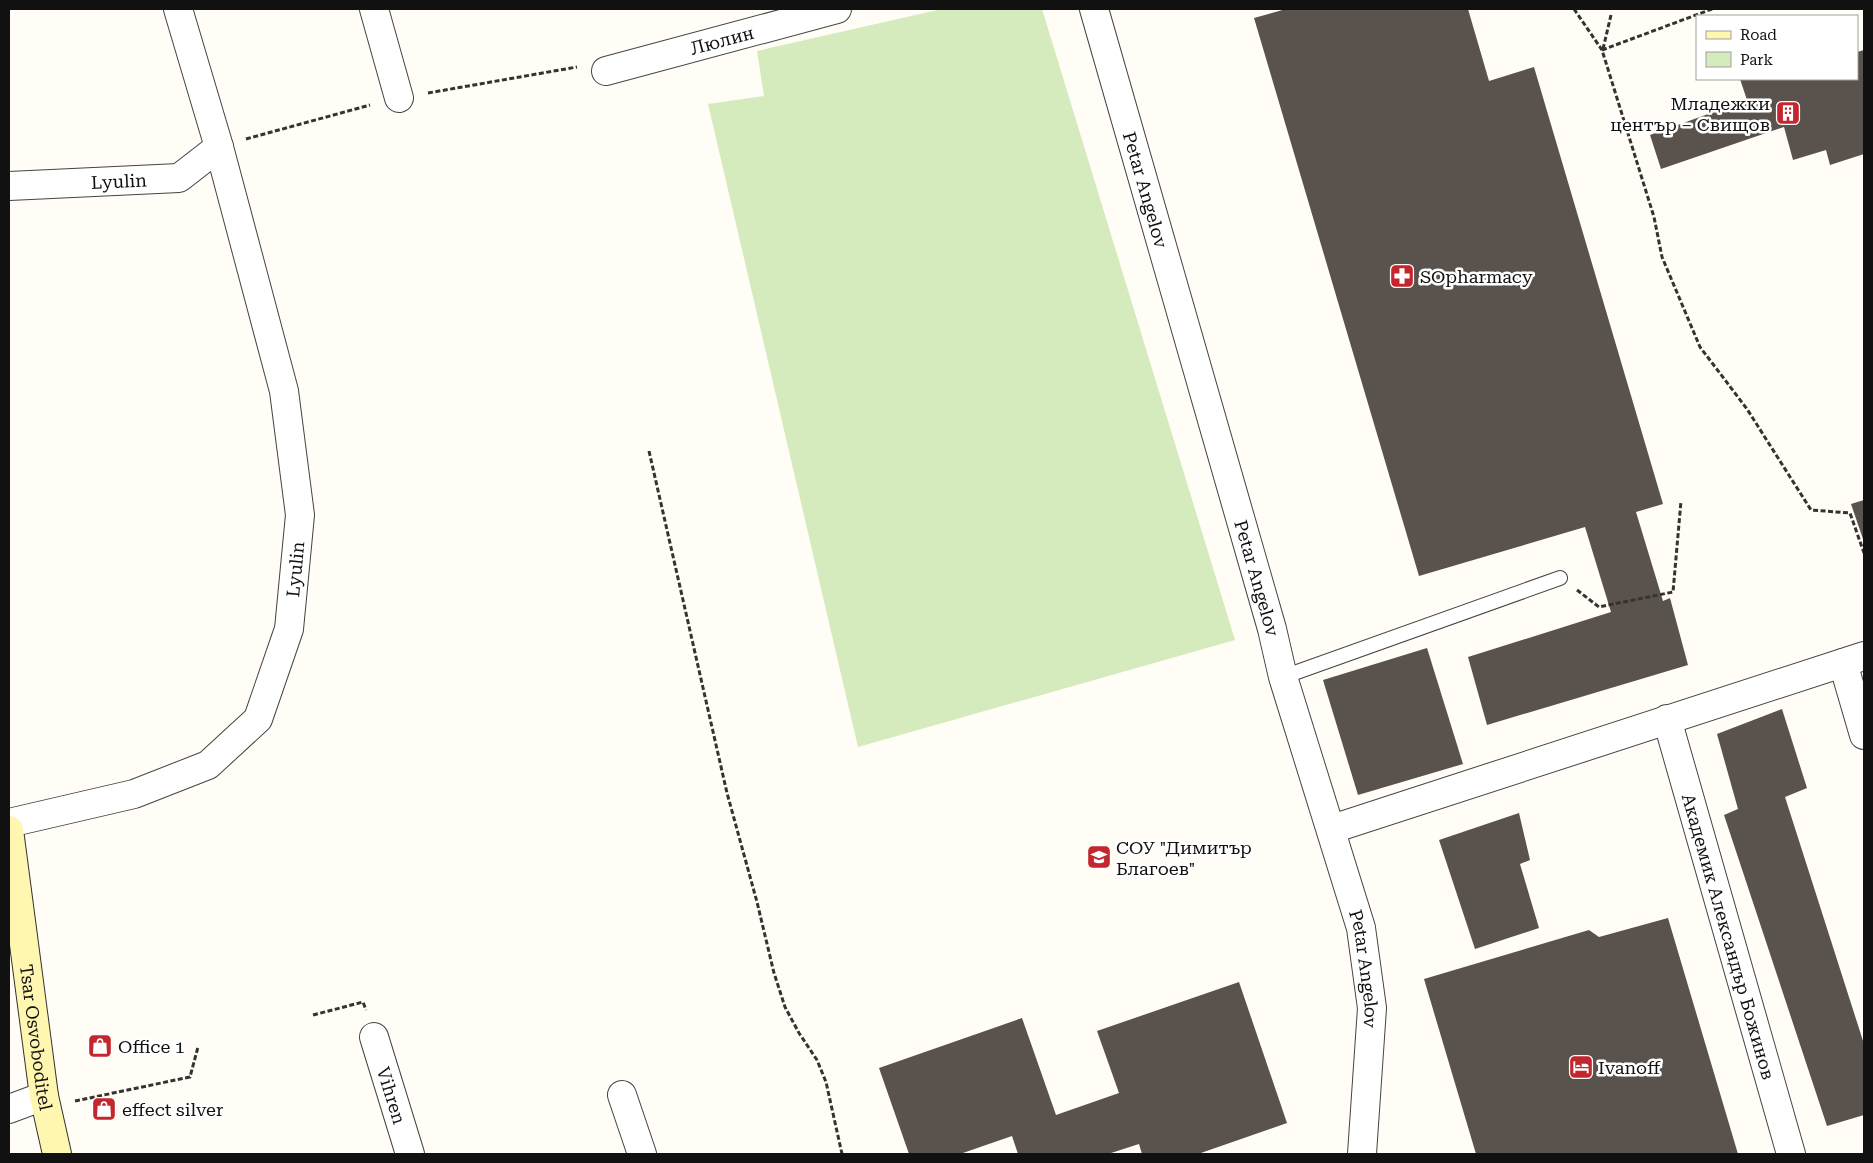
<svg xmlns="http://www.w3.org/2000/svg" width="1873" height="1163" font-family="'Roboto Serif',serif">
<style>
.green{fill:#d5ebbd}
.building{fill:#5a524d}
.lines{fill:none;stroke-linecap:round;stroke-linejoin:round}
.lane-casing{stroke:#444;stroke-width:16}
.street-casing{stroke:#444;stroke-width:30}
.secondary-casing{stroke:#333;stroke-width:30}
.path{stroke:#333;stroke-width:3;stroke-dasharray:5 2.5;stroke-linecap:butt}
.lane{stroke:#fff;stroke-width:14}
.street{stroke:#fff;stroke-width:28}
.secondary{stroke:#fff6b0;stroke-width:28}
.labels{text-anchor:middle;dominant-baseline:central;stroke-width:5;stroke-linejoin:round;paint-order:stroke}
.street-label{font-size:18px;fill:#111;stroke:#fff}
.poi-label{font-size:18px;fill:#111;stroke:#fff;text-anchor:start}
</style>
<rect width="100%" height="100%" fill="#fffdf5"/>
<!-- green -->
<path class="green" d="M942,9H1042L1235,640L858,747L708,104L764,96L757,51Z"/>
<!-- building -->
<g class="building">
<path d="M1286,9H1468L1489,81L1534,67L1663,504L1636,512L1663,601L1670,598L1688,665L1487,725L1468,657L1611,612L1585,527L1419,576L1254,18Z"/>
<path d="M1864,50V154L1830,165L1826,150L1793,160L1784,127L1661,169L1650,135L1747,100L1740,79H1857V52Z"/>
<path d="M1864,500V542L1851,504Z"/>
<path d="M1427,648L1463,764L1358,795L1323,680Z"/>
<path d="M1782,709L1807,788L1785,797L1864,1044V1115L1827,1126L1724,815L1738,809L1717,734Z"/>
<path d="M1519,813L1530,860L1520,864L1539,928L1475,949L1439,840Z"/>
<path d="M1668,918L1738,1154H1476L1424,979L1589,930L1599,937Z"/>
<path d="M1239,982L1287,1123L1198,1154H1142L1139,1144L1108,1154H1018L1012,1136L960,1154H909L879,1068L1022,1018L1056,1115L1119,1093L1097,1031Z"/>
</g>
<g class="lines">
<defs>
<path id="lane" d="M1283,677L1560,578"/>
<g id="street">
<path d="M374,9L399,98"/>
<path id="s1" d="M1094,9L1272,629L1283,677L1361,928L1372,1008L1362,1154"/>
<path id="s2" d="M606,71L837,9"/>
<path id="s3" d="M9,186L179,178L219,147"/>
<path d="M1843,663L1864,735"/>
<path id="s4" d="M1667,719L1791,1154"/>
<path id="s5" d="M9,823L134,794L208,765L258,719L289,629L300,515L284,391L219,147L178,9"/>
<path d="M1332,829L1864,656"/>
<path id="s6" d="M374,1037L410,1154"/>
<path d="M622,1095L642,1154"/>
<path d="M9,1109L44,1096"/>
</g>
<g id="secondary">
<path id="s7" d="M9,830L44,1096L57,1154"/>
</g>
</defs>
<!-- lane casing -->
<use href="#lane" class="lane-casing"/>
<!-- street casing -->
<use href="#street" class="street-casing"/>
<!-- secondary casing -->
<use href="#secondary" class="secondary-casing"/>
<!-- path -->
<g class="path">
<path d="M1574,9L1602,50L1654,217L1662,257L1700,347L1747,409L1811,510L1850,513L1864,553"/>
<path d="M1603,49L1611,15"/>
<path d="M1602,50L1712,9"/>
<path d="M428,93L577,67"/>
<path d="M246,139L370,105"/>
<path d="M649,451L727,793L757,902L774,973L785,1007L799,1033L817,1060L826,1082L842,1154"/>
<path d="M1577,590L1599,607L1673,592L1681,501"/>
<path d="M313,1015L363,1002L366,1010"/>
<path d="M75,1101L190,1077L198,1047"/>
</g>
<!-- lane -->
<use href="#lane" class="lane"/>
<!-- street -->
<use href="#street" class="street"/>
<!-- secondary -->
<use href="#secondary" class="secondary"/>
</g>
<!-- icons -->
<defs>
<symbol id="building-square" viewBox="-11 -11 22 22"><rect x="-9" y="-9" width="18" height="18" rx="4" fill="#c4262e" stroke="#fff"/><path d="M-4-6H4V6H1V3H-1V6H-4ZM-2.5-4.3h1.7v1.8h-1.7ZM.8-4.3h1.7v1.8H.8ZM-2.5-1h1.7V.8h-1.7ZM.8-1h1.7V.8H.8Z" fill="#fff"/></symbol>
<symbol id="pharmacy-square" viewBox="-11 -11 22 22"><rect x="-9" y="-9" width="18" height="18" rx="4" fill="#c4262e" stroke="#fff"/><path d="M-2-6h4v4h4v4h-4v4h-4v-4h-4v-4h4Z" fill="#fff"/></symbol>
<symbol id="school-square" viewBox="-11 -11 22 22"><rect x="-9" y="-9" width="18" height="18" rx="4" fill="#c4262e" stroke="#fff"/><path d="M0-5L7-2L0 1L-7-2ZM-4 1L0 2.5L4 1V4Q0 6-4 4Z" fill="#fff"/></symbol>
<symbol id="shop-square" viewBox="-11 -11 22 22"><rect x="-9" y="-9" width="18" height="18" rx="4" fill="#c4262e" stroke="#fff"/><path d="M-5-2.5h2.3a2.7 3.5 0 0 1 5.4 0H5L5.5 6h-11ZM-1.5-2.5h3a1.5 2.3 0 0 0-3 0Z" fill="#fff"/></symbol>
<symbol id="hotel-square" viewBox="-11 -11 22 22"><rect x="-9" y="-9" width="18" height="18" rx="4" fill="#c4262e" stroke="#fff"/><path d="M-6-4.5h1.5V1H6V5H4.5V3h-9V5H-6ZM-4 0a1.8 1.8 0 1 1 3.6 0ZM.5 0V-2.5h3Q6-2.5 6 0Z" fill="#fff"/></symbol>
</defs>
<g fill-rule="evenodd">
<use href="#building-square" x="1774" y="99" width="28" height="28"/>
<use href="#pharmacy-square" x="1388" y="262" width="28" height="28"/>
<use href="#school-square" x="1085" y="843" width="28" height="28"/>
<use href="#shop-square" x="86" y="1032" width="28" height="28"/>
<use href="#hotel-square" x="1567" y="1053" width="28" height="28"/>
<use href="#shop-square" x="90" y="1095" width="28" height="28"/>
</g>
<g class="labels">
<!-- street labels -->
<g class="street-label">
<text stroke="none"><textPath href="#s2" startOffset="120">Люлин</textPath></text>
<text stroke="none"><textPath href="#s3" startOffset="110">Lyulin</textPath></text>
<text stroke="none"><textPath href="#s1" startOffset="188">Petar Angelov</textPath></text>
<text stroke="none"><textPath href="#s5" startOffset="431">Lyulin</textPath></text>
<text stroke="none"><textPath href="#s1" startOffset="592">Petar Angelov</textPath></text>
<text stroke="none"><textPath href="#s4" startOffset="226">Академик Александър Божинов</textPath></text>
<text stroke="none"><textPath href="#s1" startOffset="998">Petar Angelov</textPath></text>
<text stroke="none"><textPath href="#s7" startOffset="209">Tsar Osvoboditel</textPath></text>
<text stroke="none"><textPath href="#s6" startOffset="61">Vihren</textPath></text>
</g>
<!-- poi labels -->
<g class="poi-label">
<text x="1770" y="103" text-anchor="end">Младежки<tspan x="1770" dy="21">център – Свищов</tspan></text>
<text x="1420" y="276">SOpharmacy</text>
<text x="1116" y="847">СОУ "Димитър<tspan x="1116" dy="21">Благоев"</tspan></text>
<text x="118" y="1046">Office 1</text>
<text x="1598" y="1067">Ivanoff</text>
<text x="122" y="1109">effect silver</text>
</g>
</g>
<!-- border -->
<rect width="1873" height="1163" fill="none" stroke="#111111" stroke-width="20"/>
<!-- legend -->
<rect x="1696" y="15" width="162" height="65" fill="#ffffff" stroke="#a0a0a0"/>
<rect x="1706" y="31" width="25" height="8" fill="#fff6b0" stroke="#a0a0a0"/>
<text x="1740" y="40" font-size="15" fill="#111111">Road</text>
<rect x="1706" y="52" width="25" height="15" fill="#d5ebbd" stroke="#a0a0a0"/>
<text x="1740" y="65" font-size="15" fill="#111111">Park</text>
</svg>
